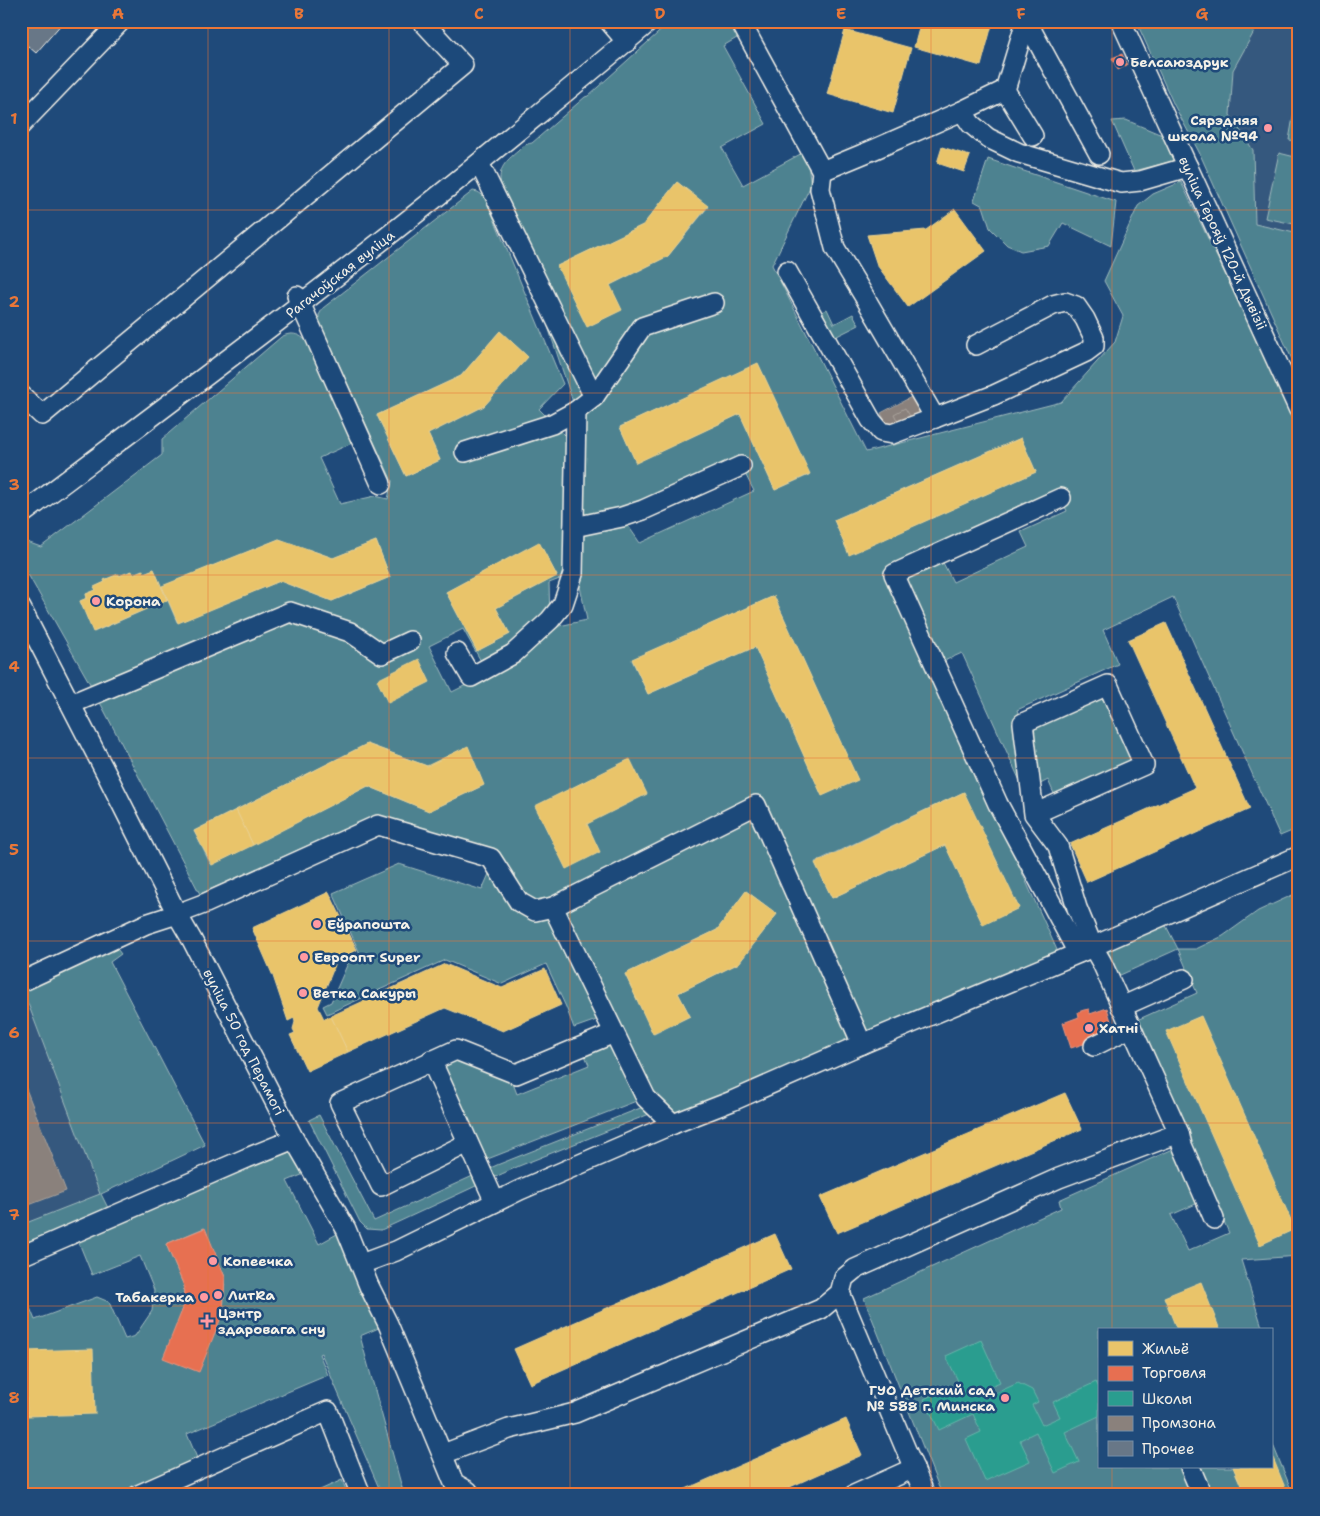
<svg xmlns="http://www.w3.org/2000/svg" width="1320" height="1516" font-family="'Shantell Sans',sans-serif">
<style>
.built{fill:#35587e}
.green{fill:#4d8290;stroke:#a0babc;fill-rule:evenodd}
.homes{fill:#e9c46a;stroke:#ecd290}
.shops{fill:#e76f51;stroke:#eb967e}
.schools{fill:#2a9d8f;stroke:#67b6aa}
.industry{fill:#8a817c;stroke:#aaa39c}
.building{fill:#687787;stroke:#f4f1e8}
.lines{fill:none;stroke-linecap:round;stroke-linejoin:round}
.minor-casing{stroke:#f4f1e8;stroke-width:22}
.minor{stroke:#1f4a7a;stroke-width:19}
.grid{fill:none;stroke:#ea7738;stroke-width:1;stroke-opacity:0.55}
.poi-dot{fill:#ff9aa2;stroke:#1f4a7a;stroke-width:2}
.labels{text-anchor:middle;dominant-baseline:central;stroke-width:5;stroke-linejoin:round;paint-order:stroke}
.poi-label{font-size:14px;font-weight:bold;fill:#f4f1e8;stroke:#1f4a7a;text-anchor:start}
.street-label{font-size:14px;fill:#f4f1e8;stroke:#1f4a7a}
.neatline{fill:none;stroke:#ea7738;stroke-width:2}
.grid-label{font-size:16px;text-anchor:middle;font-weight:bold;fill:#ea7738}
</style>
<rect width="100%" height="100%" fill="#1f4a7a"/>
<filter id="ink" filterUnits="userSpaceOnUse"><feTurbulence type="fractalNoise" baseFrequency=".02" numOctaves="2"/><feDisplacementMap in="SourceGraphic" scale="10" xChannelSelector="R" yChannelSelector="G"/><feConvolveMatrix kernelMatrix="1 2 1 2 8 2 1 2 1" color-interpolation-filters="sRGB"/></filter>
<g filter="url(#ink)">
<!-- built -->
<g class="built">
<path d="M1260,21H1299V234L1255,224L1253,150L1230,115L1233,70Z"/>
<path d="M21,986L101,1194L21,1225Z"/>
</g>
<!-- green -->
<g class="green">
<path d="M667,21H735L742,35L723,46L766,124L722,148L743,185L806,151L811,185L772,265L866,452L1061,402L1115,342L1123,316L1104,281L1138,206L1153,194L1181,182L1295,420L1299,436V828L1280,836L1173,597L1103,630L1118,664L1017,710L1022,723L1108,685L1144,765L1058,803L1048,780L1025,792L962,653L935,665L894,574L938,553L953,582L1028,547L1021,532L1067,511L1057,490L885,570L1062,961L673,1124L646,1098L553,908L535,911L491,858L446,838L374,816L200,894L93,689L21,562V540L41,547L162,455V439L281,337C292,331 302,334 309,345L352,443L319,458L340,504L375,496L388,499L392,481L319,321V315L323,308L473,191L478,192L485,197L563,384L539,409L574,444L576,411L501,185C497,169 506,161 518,151C522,147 525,144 532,143L585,97L588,96L668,24ZM677,182L708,207L668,256L610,285L558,266L643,225ZM500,331L528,357L484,406L428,434L440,460L406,476L377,415L461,376ZM758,364L809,475L775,490L740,414L636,462L620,427ZM1021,438L1036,472L849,554L834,520ZM741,466L754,491L640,543L622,517ZM279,539L333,558L376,541L390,577L332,601L280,581L177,622L162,587ZM539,543L557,576L496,608L510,634L477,651L446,592ZM154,569L167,600L94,632L80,601L87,598L86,594L96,590L95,587L105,582L104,580L118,574L119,576L131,571L133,574L142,570L144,573ZM573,574L578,577L587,620L559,626L550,620L549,583ZM774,596L857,779L822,795L755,647L648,694L632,660ZM463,629L486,670V675L452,692L429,646ZM367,744L427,766L484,785L429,811L368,786L211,865L194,831ZM964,792L945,845L832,898L815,862ZM746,891L777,914L739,963L678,993L690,1016L654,1034L625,974L717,930Z"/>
<path d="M1136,21H1260L1233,70L1230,115L1253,150L1255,224L1299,234V375L1199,152L1174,105Z"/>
<path d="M1299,83V141L1289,140Z"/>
<path d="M1126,120L1162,135L1177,160L1134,171L1112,121Z"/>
<path d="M1279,153L1299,158V225L1265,218Z"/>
<path d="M988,159L1116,202L1111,246L1063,223L1049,246L1021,251L1007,245L990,228L983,206L974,201Z"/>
<path d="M827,309L834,324L853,314L859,325L835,337L822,312Z"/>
<path d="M399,864L482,890L492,867L516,904L550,912L602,1018L574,1028L566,1007L546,964L502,984L445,960L327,1014L323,1006L331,1002L348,963L361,956L333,893Z"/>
<path d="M1299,892V1256L1241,1260L1263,1330H1099V1467H1183L1192,1489L1178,1495H942L864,1298L1061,1208L1059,1200L1182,1145L1205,1200L1171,1215L1188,1251L1229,1233L1137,1020L1197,993L1178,949L1118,976L1093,947L1161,916L1178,949H1196L1223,936L1258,911Z"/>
<path d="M114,945L121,954L110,962L205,1145L101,1194L112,1216L289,1147L304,1174L287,1181L319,1244L346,1229L388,1324L360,1336L404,1495H382L321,1353L319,1354L328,1375L187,1434L197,1458L128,1495H21V1286L35,1320L97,1297L109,1302L125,1339L135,1336L152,1311L154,1290L140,1256L92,1275L75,1233L21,1256V1225L100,1194L21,985ZM204,1228L225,1277L223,1313L183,1308L184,1286L166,1244Z"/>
<path d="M613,1034L644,1098L485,1160L438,1059L455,1051L509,1073L517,1094L589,1065L582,1048Z"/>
<path d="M648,1105L652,1113L519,1166L381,1230L367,1229L360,1222L309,1120L319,1115L374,1221L497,1165Z"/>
<path d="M1271,1440L1293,1494L1208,1495L1196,1467H1271Z"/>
<path d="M342,1480L348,1495H309Z"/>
</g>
<!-- homes -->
<g class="homes">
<path d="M921,21H993L981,66L914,47Z"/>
<path d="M845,30L911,48L893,113L827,94Z"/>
<path d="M942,147L970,156L964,172L937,163Z"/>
<path d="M677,182L708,206L668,256L610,285L622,310L587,327L557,266L643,225Z"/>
<path d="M955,209L986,251L908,307L877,265L867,235L926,230Z"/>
<path d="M500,331L528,357L484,406L428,434L440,460L406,476L377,415L461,376Z"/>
<path d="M758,363L810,474L775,490L740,414L636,463L620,427Z"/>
<path d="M1021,438L1036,472L849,555L834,520Z"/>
<path d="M279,539L333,558L376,541L390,577L332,601L280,581L178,623L162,586Z"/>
<path d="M539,542L557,576L496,608L510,634L477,651L446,592Z"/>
<path d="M154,569L167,600L93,632L80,601L87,598L86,594L96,590L94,587L105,582L104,580L119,574V576L132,571L133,574L143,570L144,573Z"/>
<path d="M774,596L858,780L822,796L755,647L648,694L632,659Z"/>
<path d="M1166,623L1250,809L1087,882L1070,844L1195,788L1128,640Z"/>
<path d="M419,659L430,682L388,703L377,680Z"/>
<path d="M367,744L427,766L468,746L484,785L429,811L368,786L253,845L236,810Z"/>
<path d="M630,759L647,794L587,824L600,852L566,869L535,806Z"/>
<path d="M964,792L1019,908L983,925L945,845L832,898L815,863Z"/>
<path d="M236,810L253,845L212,865L194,831Z"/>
<path d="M746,891L777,914L739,963L678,993L690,1016L653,1034L625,974L717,930Z"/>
<path d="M329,892L357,950L337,960L318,1007L324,1019L331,1016L348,1052L307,1071L290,1035L295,1033L293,1029L295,1022L294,1018L288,1021L273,976L252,928Z"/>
<path d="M445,964L502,988L545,969L561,1005L503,1031L445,1008L348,1052L331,1016Z"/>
<path d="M1201,1016L1295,1229L1260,1245L1166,1031Z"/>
<path d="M1065,1093L1082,1129L837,1233L820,1197Z"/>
<path d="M775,1234L791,1269L530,1384L514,1349Z"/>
<path d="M1201,1282L1220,1330H1177L1164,1297Z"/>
<path d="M93,1349L95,1414L27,1416L25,1351Z"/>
<path d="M846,1419L862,1455L772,1495H672Z"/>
<path d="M21,1420H24L26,1484L21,1485Z"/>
<path d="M1271,1453L1288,1495H1245L1233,1467H1271Z"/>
</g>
<!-- shops -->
<g class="shops">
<path d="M1122,54L1127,65L1118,70L1112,58Z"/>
<path d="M1107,1008L1115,1034L1071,1048L1063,1023L1079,1017L1078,1012L1084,1010L1089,1009L1090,1014Z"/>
<path d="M205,1228L225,1277L223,1313L199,1372L163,1358L183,1308L184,1286L166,1244Z"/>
</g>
<!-- schools -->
<path class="schools" d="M981,1340L1000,1382L984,1389L987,1397L1018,1383L1032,1390L1038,1402L1032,1405L1042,1425L1060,1417L1053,1402L1096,1382L1099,1388V1416L1065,1432L1079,1462L1055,1473L1036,1432L1020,1440L1030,1461L985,1481L966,1439L981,1432L973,1414L939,1430L924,1399L959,1383L946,1356Z"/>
<!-- industry -->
<g class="industry">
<path d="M915,395L924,412L890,431L881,413Z"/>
<path d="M905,408L910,416L898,422L894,414Z"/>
<path d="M21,1076L66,1191L21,1208Z"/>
</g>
<!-- building -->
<path class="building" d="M21,21H64L36,53L21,40Z"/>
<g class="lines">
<defs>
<g id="minor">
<path d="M609,21L627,42"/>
<path d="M740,21L822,171L820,189L835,248L864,296L935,418L994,395L1086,352L1094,346V338L1085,319L1076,306L1065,302L1053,305L976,345"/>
<path d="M1026,21L1005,90L962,111L971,124L988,138L1019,153L1121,183L1140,181L1188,167"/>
<path d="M1121,21L1299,410"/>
<path d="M1027,22L1099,154"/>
<path d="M1005,90L1033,136"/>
<path d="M21,125L121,21"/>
<path d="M479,163L594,397"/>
<path d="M822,171L875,149L962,111"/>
<path d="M787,271L871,420L881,432L892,434L935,418"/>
<path d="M297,296L381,484"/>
<path d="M21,395L42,415L463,65L422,21"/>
<path d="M465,452L552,424L576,411"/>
<path d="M1061,498L894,574L998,804L1078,953"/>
<path d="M21,515C175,399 331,284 480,162C537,115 594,70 650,21"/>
<path d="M574,527L622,517L643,510L741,466"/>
<path d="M21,608L106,773L177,914L192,940L294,1139L346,1229L369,1286L388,1324L454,1483L468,1491L470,1495"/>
<path d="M457,653L471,677L513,654L550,620L563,604L573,574L576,411L594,397L642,327L714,303"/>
<path d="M71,704L290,612L350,632L382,654L410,641"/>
<path d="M1034,814L1144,765L1108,685L1023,723L1034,814L1058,846L1077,908L1093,947L1102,963L1179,1133L1182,1145L1214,1219"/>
<path d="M553,907L646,1098L673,1124"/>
<path d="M21,982L146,924L177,914L206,903L378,825L491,858L519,902L535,911L553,907L756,805L862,1044"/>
<path d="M1121,1007L1184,979"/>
<path d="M1094,1046L1130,1028"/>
<path d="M431,1060L495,1202"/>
<path d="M468,1143L381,1186L340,1103L456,1050L516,1074L614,1033"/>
<path d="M21,1256L247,1158L294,1139"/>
<path d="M361,1264L396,1251L520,1190L673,1124L732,1101L862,1044L1093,947L1103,942L1299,856"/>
<path d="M840,1293L925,1495"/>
<path d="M443,1454L509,1429L575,1413L821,1309L840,1293L844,1278L855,1269L1059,1178L1179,1133"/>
<path d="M1190,1467L1202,1495"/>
<path d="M138,1495L328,1411L361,1495"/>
<path d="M854,1495L914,1468"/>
</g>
</defs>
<!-- minor casing -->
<use href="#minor" class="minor-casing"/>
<!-- minor -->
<use href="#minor" class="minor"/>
</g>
</g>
<!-- grid -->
<path class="grid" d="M208,21V1495M389,21V1495M570,21V1495M750,21V1495M931,21V1495M1112,21V1330M21,210H1299M21,393H1299M21,575H1299M21,758H1299M21,941H1299M21,1123H1299M21,1306H1299M1112,1467V1495"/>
<!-- markers -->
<g class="poi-dot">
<circle cx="1120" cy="62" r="5"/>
<circle cx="1268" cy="128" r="5"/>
<circle cx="96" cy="601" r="5"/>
<circle cx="317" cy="924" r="5"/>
<circle cx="304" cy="957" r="5"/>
<circle cx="303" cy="993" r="5"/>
<circle cx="1089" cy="1028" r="5"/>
<circle cx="213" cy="1261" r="5"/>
<circle cx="218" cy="1295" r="5"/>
<circle cx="204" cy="1297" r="5"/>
<path d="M204.5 1313.5h5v5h5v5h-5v5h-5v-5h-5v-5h5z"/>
<circle cx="1005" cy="1398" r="5"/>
</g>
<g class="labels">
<!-- poi labels -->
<g class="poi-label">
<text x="1130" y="62">Белсаюздрук</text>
<text x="1258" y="120" text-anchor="end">Сярэдняя<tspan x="1258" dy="16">школа №94</tspan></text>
<text x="106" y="601">Корона</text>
<text x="327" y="924">Еўрапошта</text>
<text x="314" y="957">Евроопт Super</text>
<text x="313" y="993">Ветка Сакуры</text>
<text x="1099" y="1028">Хатні</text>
<text x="223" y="1261">Копеечка</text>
<text x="228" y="1295">ЛитRа</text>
<text x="194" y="1297" text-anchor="end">Табакерка</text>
<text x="218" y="1313">Цэнтр<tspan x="218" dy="16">здаровага сну</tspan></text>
<text x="995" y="1390" text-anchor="end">ГУО Детский сад<tspan x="995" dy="16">№ 588 г. Минска</tspan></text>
</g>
<!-- street labels -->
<g class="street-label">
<text transform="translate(1223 243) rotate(65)">вуліца Герояў 120-й Дывізіі</text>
<text transform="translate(340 274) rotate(-38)">Рагачоўская вуліца</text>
<text transform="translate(244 1042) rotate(63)">вуліца 50 год Перамогі</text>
</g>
</g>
<!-- margin -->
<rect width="1320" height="1516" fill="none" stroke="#1f4a7a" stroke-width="55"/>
<!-- legend -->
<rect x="1098" y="1328" width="175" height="140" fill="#1f4a7a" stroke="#748da6"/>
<rect x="1108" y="1341" width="25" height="15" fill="#e9c46a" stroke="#748da6"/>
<text x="1142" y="1354" font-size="15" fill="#f4f1e8">Жильё</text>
<rect x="1108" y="1366" width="25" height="15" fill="#e76f51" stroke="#748da6"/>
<text x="1142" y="1378" font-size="15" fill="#f4f1e8">Торговля</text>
<rect x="1108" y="1391" width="25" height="15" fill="#2a9d8f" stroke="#748da6"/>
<text x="1142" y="1404" font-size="15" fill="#f4f1e8">Школы</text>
<rect x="1108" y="1416" width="25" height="15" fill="#8a817c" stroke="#748da6"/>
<text x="1142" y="1428" font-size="15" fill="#f4f1e8">Промзона</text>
<rect x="1108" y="1441" width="25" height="15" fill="#687787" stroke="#748da6"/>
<text x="1142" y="1454" font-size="15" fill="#f4f1e8">Прочее</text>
<rect x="28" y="28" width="1264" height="1460" class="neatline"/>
<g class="grid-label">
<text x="118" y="19">A</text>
<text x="299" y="19">B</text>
<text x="479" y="19">C</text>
<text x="660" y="19">D</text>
<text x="841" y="19">E</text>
<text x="1021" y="19">F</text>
<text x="1202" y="19">G</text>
<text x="14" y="124">1</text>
<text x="14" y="307">2</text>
<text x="14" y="490">3</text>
<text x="14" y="672">4</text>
<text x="14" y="855">5</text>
<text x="14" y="1038">6</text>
<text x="14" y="1220">7</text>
<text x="14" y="1403">8</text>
</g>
</svg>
